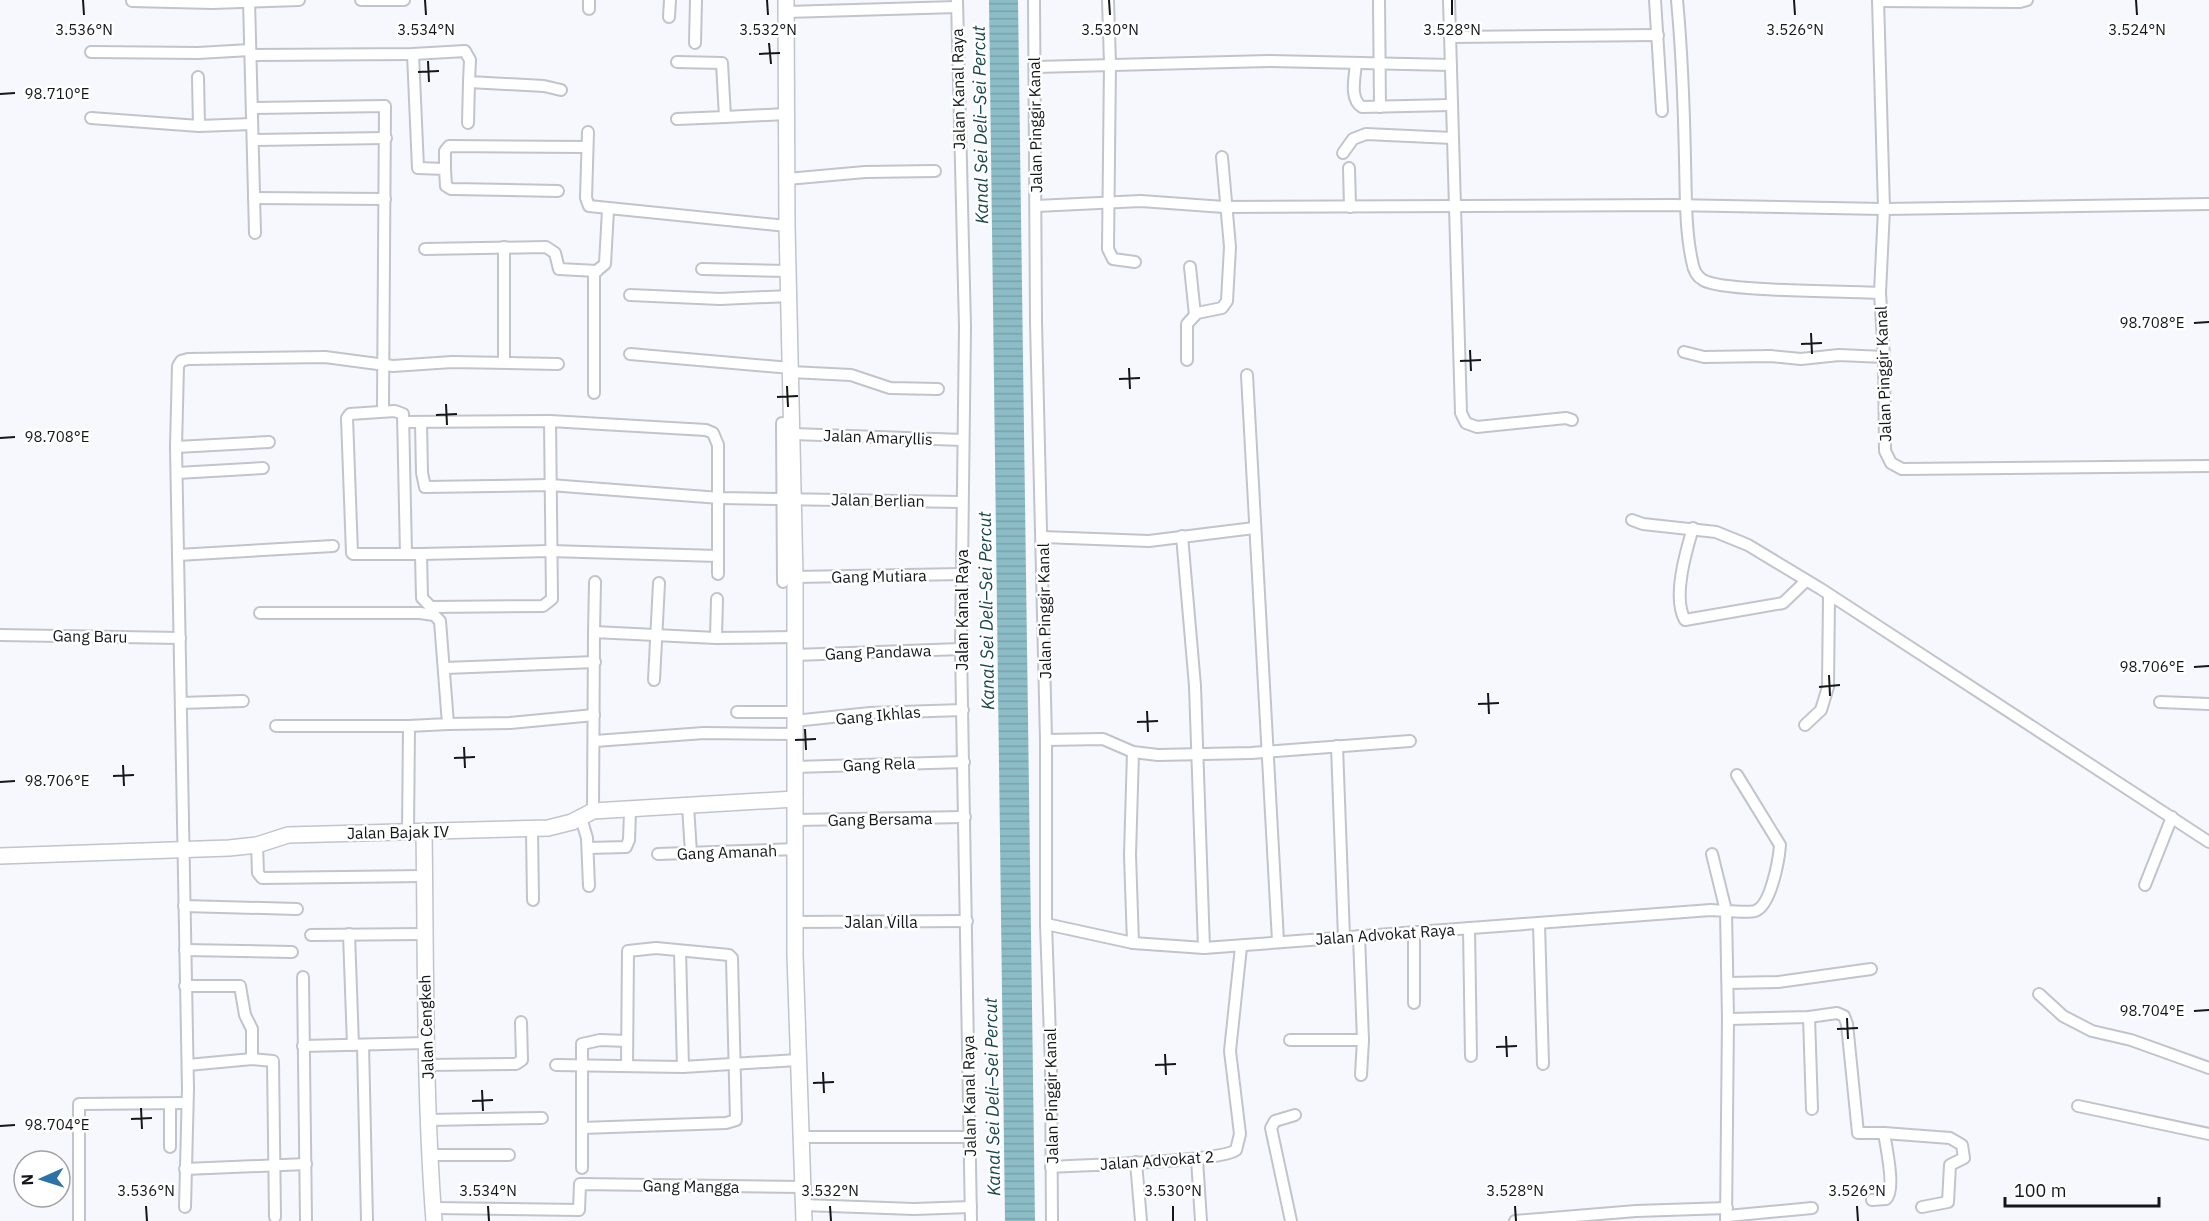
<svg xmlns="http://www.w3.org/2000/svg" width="2209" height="1221" font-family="'IBM Plex Sans',sans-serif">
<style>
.water{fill:url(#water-rules)}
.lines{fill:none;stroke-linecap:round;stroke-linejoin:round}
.street-casing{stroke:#c1c4cd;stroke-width:14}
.secondary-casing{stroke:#c1c4cd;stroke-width:18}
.street{stroke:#fff;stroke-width:10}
.secondary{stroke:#fff;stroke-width:15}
.ticks{fill:none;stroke:#15161a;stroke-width:2}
.labels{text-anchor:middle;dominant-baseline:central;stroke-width:5;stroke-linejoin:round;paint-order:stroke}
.street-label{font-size:16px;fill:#15161a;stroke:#fff}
.water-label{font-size:18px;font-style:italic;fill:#18464d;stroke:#fff}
.ticks-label{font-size:15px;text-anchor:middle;fill:#15161a;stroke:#fff;stroke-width:5;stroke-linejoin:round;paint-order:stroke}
</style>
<defs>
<pattern id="water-rules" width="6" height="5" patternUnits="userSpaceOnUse" patternTransform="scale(1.5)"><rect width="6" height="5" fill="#8cbdc7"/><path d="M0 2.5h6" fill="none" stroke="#78a2aa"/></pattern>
</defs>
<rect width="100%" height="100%" fill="#f6f8fd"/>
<!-- water -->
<path class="water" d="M989,0H1018L1035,1221H1005Z"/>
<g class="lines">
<defs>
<g id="street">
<path d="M249,0L255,233"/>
<path d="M361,0H404"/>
<path d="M957,0L965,327L961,649L971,1221"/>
<path d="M1034,0L1036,322L1046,740V924L1051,1066L1052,1221"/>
<path d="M1108,0L1110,63L1108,249L1113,259L1135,262"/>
<path d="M1379,0L1380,107"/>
<path d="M1449,0L1461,413L1466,423L1477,427L1566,418L1572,420"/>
<path d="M1655,0L1662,111"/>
<path d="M1677,0C1682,53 1684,107 1685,160C1686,193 1685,229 1692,261C1693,268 1696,276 1703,280C1722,292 1849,291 1880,293"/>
<path d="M1878,0L1884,209L1880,293L1884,357L1885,451L1891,463L1902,469L2209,466"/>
<path d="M132,1L212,3L299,0"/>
<path d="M1878,1L2020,2L2027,0"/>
<path d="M589,9V0"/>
<path d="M786,12L957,7"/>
<path d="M669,17L670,0"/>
<path d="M1450,37L1658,35"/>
<path d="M695,43L696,0"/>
<path d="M91,52L198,53L250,50"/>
<path d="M413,54L418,168L445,169L446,186L451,189L558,191"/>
<path d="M251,55L413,54L465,51L470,60L469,82L544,86L561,90"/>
<path d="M677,62L722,63L725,117L786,114"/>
<path d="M1356,63C1355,77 1349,99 1362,107L1451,105"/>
<path d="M1035,67L1269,61L1451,65"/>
<path d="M198,77L199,126"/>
<path d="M252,108L385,106L383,408"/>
<path d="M91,118L199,126L252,124"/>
<path d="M677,119L725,117"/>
<path d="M468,123L469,82"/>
<path d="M588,132L586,198L589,206L787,226"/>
<path d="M253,140L386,138"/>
<path d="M1343,153L1353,139L1366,134L1452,138"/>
<path d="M1349,168L1350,207"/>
<path d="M445,169V151L449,146L587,147"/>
<path d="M787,179L865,172L935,171"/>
<path d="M254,198L385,199"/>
<path d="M1036,206L1141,201L1224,207L1672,205L1884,209L2209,204"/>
<path d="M425,249L546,247L555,253L559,269L597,271"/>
<path d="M1190,267L1195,315"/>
<path d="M702,269L788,271"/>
<path d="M630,295L720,299L790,296"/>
<path d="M1684,352L1704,357L1770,356L1801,359L1839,355L1884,357"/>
<path d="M630,354L791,368"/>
<path d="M1187,360V324L1197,313L1222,308L1227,301L1230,247L1222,157"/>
<path d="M504,362V247"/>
<path d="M791,372L851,375L890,388L938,389"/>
<path d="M1247,375L1278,941"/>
<path d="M594,393V273L605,264L608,210"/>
<path d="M550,421L706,430L713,433L718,445V574"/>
<path d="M404,422L550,421L552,599L543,606L431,607L422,598L421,554H353L352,553L347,418L350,414L395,411L403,414L406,554"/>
<path d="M421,422L422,473L425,487L550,485L720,498L962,502"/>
<path d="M782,423L783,582"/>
<path d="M793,434L963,440"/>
<path d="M176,447L269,442"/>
<path d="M177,473L263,468"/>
<path d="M1632,520L1643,524L1716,532L1748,545L1821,589L2209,842"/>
<path d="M1693,528C1686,551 1672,598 1685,620L1783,603L1806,581"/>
<path d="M1182,536L1195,686L1204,948"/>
<path d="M1042,537L1149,541L1254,528"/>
<path d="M421,554L550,551L718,556"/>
<path d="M178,555L333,546"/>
<path d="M795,577L962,574"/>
<path d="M260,613H420L434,615L440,621L448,724L409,726L408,832"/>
<path d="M594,632L595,582"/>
<path d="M0,635L180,638"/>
<path d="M716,638L795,637"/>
<path d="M795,655L961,649"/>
<path d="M445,668L595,662"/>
<path d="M654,680L659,583"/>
<path d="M2160,702L2209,704"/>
<path d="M181,703L243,701"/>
<path d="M737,712H794"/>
<path d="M794,721L870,713L963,710"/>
<path d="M448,724L510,723L594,715"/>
<path d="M1805,725L1821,710L1828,687L1829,596"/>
<path d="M276,726H409"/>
<path d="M1046,740L1103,739L1133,752L1158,755L1251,753L1410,741"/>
<path d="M595,741L704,733L795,734"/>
<path d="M1337,746L1344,937"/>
<path d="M1133,752L1130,855L1133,943"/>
<path d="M795,767L964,762"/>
<path d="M688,806L691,853"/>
<path d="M593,811L594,632L716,638L717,599"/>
<path d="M581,818L587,838L589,886"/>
<path d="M796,820L965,817"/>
<path d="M532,829L533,900"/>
<path d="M257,845L258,873L262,878L424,876"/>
<path d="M588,848L626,847L629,840L630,811"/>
<path d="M658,854L797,849"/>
<path d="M1712,854L1726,911C1735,911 1747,913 1755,911C1771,906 1779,859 1780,845L1737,775"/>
<path d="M2145,885L2172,817"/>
<path d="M184,906L297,909"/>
<path d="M796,922L967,921"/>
<path d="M1046,924L1133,943L1204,948L1711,910L1726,911L1728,1019L1726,1221"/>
<path d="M1539,924L1543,1064"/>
<path d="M1469,928L1471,1056"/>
<path d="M1414,932V1003"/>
<path d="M349,934L353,1045"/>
<path d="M311,935L423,934"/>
<path d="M1359,936L1363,1040L1361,1075"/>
<path d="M185,950L292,952"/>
<path d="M680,951L683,1067"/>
<path d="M303,977L306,1221"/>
<path d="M1728,983L1778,982L1871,969"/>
<path d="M185,986H240L245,1015L252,1029V1059"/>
<path d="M2039,994L2063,1016L2092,1031L2131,1040L2209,1068"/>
<path d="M1809,1017L1812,1109"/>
<path d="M1728,1019L1809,1017L1837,1013L1844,1016L1847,1024L1858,1133H1884C1886,1146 1896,1191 1886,1199L1872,1200"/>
<path d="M1290,1040H1363"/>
<path d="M363,1045L367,1221"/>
<path d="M303,1046L426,1043"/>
<path d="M188,1065L252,1059L273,1061L275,1217"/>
<path d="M427,1065L516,1064L522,1060L521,1022"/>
<path d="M556,1065L683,1067L797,1060"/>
<path d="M2078,1106L2209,1134"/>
<path d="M428,1120L542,1118"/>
<path d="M582,1128L726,1123L736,1120L732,958L729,955L656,948L628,951L627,1066"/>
<path d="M1884,1133L1950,1138L1962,1145L1964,1158L1950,1165L1948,1202L1922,1207"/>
<path d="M800,1137H969"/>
<path d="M170,1147V1104"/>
<path d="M429,1155H509"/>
<path d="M1197,1159L1201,1221"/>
<path d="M1136,1162L1141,1221"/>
<path d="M1051,1167C1080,1165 1221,1162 1236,1150L1240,1134L1230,1051L1241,947"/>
<path d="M582,1168V1044L600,1040L627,1041"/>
<path d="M185,1169L306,1164"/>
<path d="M803,1205L914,1209L971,1207"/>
<path d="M185,1207L188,1089L176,447L178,366L181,361L188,359L325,357L393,366L452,362L558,364"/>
<path d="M433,1208L579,1210L580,1184L802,1187"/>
<path d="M1727,1216L1812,1208"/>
<path d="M79,1221V1104L187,1103"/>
<path d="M1291,1221L1271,1128L1275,1121L1295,1115"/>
<path d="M1515,1221L1636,1211L1727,1208"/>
</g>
<g id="secondary">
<path d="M786,0L787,226L795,577V955L804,1221"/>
<path d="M424,832C426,962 424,1091 434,1221"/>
<path d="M0,856L229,848L257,845L288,835L548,828L572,822L593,811L795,799"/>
</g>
</defs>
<!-- street casing -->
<use href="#street" class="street-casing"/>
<!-- secondary casing -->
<use href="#secondary" class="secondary-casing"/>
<!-- street -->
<use href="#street" class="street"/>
<!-- secondary -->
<use href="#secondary" class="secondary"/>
</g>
<!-- ticks -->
<path class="ticks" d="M83,0L84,15M425,0L426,15M767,0L768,15M1109,0L1110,15M1452,0V15M1794,0L1795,15M2136,0L2137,15M769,43L771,64M759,54L780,53M428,61L429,82M418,72L439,71M0,94L15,93M2194,323L2209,322M1811,333L1812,354M1801,344L1822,343M1470,350L1471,371M1460,361L1481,360M1129,368L1130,389M1119,379L1140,378M787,386L788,407M777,397L798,396M446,404L447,425M436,415L457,414M0,438L15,437M2194,667L2209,666M1829,675L1830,696M1819,687L1840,685M1488,693L1489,714M1478,704L1499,703M1147,711L1148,732M1137,722L1158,721M805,729L806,750M795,740L816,739M464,747L465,768M454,758L475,757M123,765L124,786M113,776L134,775M0,782L15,781M2194,1011L2209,1010M1847,1018L1848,1039M1837,1029L1858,1028M1506,1036L1507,1057M1496,1047L1517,1046M1165,1054L1166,1075M1155,1065L1176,1064M823,1072L824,1093M813,1083L834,1082M482,1090L483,1111M472,1101L493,1100M141,1108L142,1129M131,1119L152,1118M0,1126L15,1125M146,1206L147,1221M488,1206L489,1221M830,1206L831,1221M1173,1206V1221M1515,1206L1516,1221M1857,1206L1858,1221"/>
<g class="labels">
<!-- street labels -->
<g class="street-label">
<text transform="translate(958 89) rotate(-91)">Jalan Kanal Raya</text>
<text transform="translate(1035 125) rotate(-91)">Jalan Pinggir Kanal</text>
<text transform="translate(1883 374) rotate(-92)">Jalan Pinggir Kanal</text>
<text transform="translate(878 437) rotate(2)">Jalan Amaryllis</text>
<text transform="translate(878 500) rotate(1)">Jalan Berlian</text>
<text transform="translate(879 576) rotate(-1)">Gang Mutiara</text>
<text transform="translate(962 610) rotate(-90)">Jalan Kanal Raya</text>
<text transform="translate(1044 611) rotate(-91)">Jalan Pinggir Kanal</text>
<text transform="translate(90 636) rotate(1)">Gang Baru</text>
<text transform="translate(878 652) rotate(-2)">Gang Pandawa</text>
<text transform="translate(878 715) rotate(-5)">Gang Ikhlas</text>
<text transform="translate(879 764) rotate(-2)">Gang Rela</text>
<text transform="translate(880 819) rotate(-1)">Gang Bersama</text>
<text transform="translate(398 832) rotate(-1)">Jalan Bajak IV</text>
<text transform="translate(727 852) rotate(-2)">Gang Amanah</text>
<text x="881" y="922">Jalan Villa</text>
<text transform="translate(1385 934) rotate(-4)">Jalan Advokat Raya</text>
<text transform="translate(426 1027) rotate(-92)">Jalan Cengkeh</text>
<text transform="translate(969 1096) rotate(-91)">Jalan Kanal Raya</text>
<text transform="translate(1051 1096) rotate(-91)">Jalan Pinggir Kanal</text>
<text transform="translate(1157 1160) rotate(-4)">Jalan Advokat 2</text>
<text transform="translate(691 1186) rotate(1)">Gang Mangga</text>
</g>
<!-- water labels -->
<g class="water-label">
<text transform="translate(980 125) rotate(-91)">Kanal Sei Deli–Sei Percut</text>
<text transform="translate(986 611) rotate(-91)">Kanal Sei Deli–Sei Percut</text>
<text transform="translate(992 1097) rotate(-91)">Kanal Sei Deli–Sei Percut</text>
</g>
</g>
<g class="ticks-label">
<text x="84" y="35">3.536°N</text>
<text x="426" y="35">3.534°N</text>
<text x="768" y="35">3.532°N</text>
<text x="1110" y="35">3.530°N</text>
<text x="1452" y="35">3.528°N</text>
<text x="1795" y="35">3.526°N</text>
<text x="2137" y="35">3.524°N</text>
<text x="57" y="99">98.710°E</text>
<text x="2152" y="328">98.708°E</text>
<text x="57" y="442">98.708°E</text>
<text x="2152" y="672">98.706°E</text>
<text x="57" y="786">98.706°E</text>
<text x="2152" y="1016">98.704°E</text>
<text x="57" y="1130">98.704°E</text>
<text x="146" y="1196">3.536°N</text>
<text x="488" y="1196">3.534°N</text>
<text x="830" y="1196">3.532°N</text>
<text x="1173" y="1196">3.530°N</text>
<text x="1515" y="1196">3.528°N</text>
<text x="1857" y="1196">3.526°N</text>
</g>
<!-- north arrow -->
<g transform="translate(42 1179) rotate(267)"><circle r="28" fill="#ffffff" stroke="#a1a2a3" stroke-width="1.5"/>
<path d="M0-4.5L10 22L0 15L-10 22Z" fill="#2b73a7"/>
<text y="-9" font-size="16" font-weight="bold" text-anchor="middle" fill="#15161a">N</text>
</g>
<!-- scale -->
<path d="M2005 1197v9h154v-9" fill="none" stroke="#15161a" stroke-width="3"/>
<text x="2014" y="1197" font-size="18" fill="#15161a" stroke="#ffffff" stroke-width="4.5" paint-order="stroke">100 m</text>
</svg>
